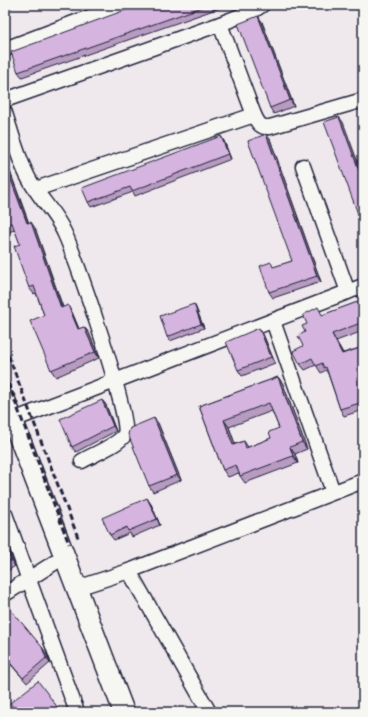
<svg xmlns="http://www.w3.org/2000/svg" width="368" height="717" font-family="'Playpen Sans',sans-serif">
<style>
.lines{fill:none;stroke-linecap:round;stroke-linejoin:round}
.street-casing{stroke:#22223b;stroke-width:17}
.secondary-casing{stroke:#22223b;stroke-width:23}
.street{stroke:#f6f6f2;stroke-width:14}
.secondary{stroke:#f6f6f2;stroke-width:20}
.rail{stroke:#22223b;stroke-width:3;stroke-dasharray:6 3;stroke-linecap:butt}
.wall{fill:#b79bc0;stroke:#22223b;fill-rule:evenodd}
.shaded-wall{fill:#957e9c;stroke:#22223b}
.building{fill:#d5b4df;stroke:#22223b;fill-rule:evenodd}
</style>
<rect width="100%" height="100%" fill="#efe9ee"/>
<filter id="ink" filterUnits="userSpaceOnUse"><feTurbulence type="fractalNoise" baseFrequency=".025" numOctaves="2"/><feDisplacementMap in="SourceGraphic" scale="8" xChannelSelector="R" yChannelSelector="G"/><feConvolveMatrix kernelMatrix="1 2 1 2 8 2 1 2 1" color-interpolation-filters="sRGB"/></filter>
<g filter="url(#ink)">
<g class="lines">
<defs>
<g id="street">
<path d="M220,24L254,115C258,123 260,128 270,127L363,100"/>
<path d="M5,49L121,5"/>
<path d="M5,100L220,24L253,11L262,5"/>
<path d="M5,113C12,135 18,159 29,179C39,198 55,212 64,232C75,254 132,420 125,434C120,444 92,455 82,461"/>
<path d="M303,166L348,292"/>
<path d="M36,189L254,115"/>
<path d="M273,321L333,492"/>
<path d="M13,420L363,286"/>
<path d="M5,514L77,712"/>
<path d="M129,571L209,712"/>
<path d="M77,588L129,571L363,481"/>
<path d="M5,594L65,556"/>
</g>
<path id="secondary" d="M5,400L124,712"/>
</defs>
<!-- street casing -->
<use href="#street" class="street-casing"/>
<!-- secondary casing -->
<use href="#secondary" class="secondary-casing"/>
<!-- street -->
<use href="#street" class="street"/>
<!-- secondary -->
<use href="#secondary" class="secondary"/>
<!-- rail -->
<g class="rail">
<path d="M5,347L79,540"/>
<path d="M5,375L69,544"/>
</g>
</g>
<!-- wall -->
<g class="wall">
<path d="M5,5H17L5,10Z"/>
<path d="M139,5H228L22,77L18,72Z"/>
<path d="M258,16L262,22L294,106L274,114L270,108Z"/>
<path d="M270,139L321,282L273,298L269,292L274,267L292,261Z"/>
<path d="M224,141L231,159L135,196L133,192L91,207L88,202Z"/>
<path d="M5,158L29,223L35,228L63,307L72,312L79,329L84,327L89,333L99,358L56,377L51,370L44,315L36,293L34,294L29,288L20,244L15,230L8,232L5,228Z"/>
<path d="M363,300V331L336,341L343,353L363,347V410L344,416L340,409L328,374L326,370L321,373L316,365L305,370L300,364L303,346L305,332L323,315Z"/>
<path d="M194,304L196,308L204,328L170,341L167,337Z"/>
<path d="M263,334L275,363L242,376L238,370Z"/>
<path d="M278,377L283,384L307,449L295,454L298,463L245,483L240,476L239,473L228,477L223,470L199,406ZM272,411L279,428L271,438L248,447L244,441L235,444L229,427Z"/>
<path d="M102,400L106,405L116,431L76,452L72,447Z"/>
<path d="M158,423L181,480L153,492L149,486Z"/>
<path d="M151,504L160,525L132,537L130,533L114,540L110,535Z"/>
<path d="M5,546L10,553L15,566L5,573Z"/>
<path d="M5,604L46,653L50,663L27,683L5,658Z"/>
</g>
<!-- shaded-wall -->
<g class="shaded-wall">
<path d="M258,16L262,22L294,106L290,100Z"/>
<path d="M339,117L343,122L363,176V181Z"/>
<path d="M266,134L270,139L321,282L317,276Z"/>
<path d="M221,136L224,141L231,159L228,154Z"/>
<path d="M5,158L31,230L27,223L5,164Z"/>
<path d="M31,222L35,228L65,315L61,308Z"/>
<path d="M194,304L196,308L204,328L201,324Z"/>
<path d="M68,305L72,312L82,336L78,329Z"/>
<path d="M84,327L89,333L99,358L95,352Z"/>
<path d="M259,328L263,334L275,363L271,357Z"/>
<path d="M332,334L336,341L347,360L342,354Z"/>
<path d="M278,377L283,384L307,449L302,442Z"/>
<path d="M102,400L106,405L116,431L113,426Z"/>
<path d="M154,418L158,423L181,480L177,475Z"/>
<path d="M224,420L229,427L238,452L233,445Z"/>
<path d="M290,447L295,454L298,463L293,456Z"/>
<path d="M147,498L151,504L160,525L157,519Z"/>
<path d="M6,547L10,553L15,566L11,560Z"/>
<path d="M42,647L46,653L50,663L46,658Z"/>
</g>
<!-- building -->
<g class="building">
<path d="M139,5H208L18,72L11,52Z"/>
<path d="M258,16L290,100L270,108L238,24Z"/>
<path d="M339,117L363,181V223L362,221L361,222L324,122Z"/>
<path d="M266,134L317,276L269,292L260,266L271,262L273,267L292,261L248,141Z"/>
<path d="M221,136L228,154L132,191L130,187L88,202L82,188Z"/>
<path d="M5,164L27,223L31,222L61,308L68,305L78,329L84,327L95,352L51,370L30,321L44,315L34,286L29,288L14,246L20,244L12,223L5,225Z"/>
<path d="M363,300V322L332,334L342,354L363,347V402L340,409L326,367L324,368L322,363L316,366L312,358L300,364L293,351L303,346L298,336L305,332L302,326L307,324L303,315L318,307L322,315Z"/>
<path d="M194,304L201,324L167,337L160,316Z"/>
<path d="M259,328L271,357L238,370L226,342Z"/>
<path d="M278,377L302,442L290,447L293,456L240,476L236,465L223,470L199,406ZM269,403L279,428L269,432L271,438L246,448L244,441L233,445L224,420Z"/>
<path d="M102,400L113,426L72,447L60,419Z"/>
<path d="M154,418L177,475L149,486L128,434L130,428Z"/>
<path d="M147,498L157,519L128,531L127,527L110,535L102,518Z"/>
<path d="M5,546L11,560L5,565Z"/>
<path d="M5,604H6L42,647L46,658L23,678L5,657Z"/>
<path d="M38,681L61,712H17L10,703Z"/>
</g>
</g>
<!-- margin -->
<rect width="368" height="717" fill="none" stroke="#f6f6f2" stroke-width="20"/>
<rect x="10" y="10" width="348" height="697" fill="none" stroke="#22223b" stroke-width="1.5" filter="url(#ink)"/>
</svg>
